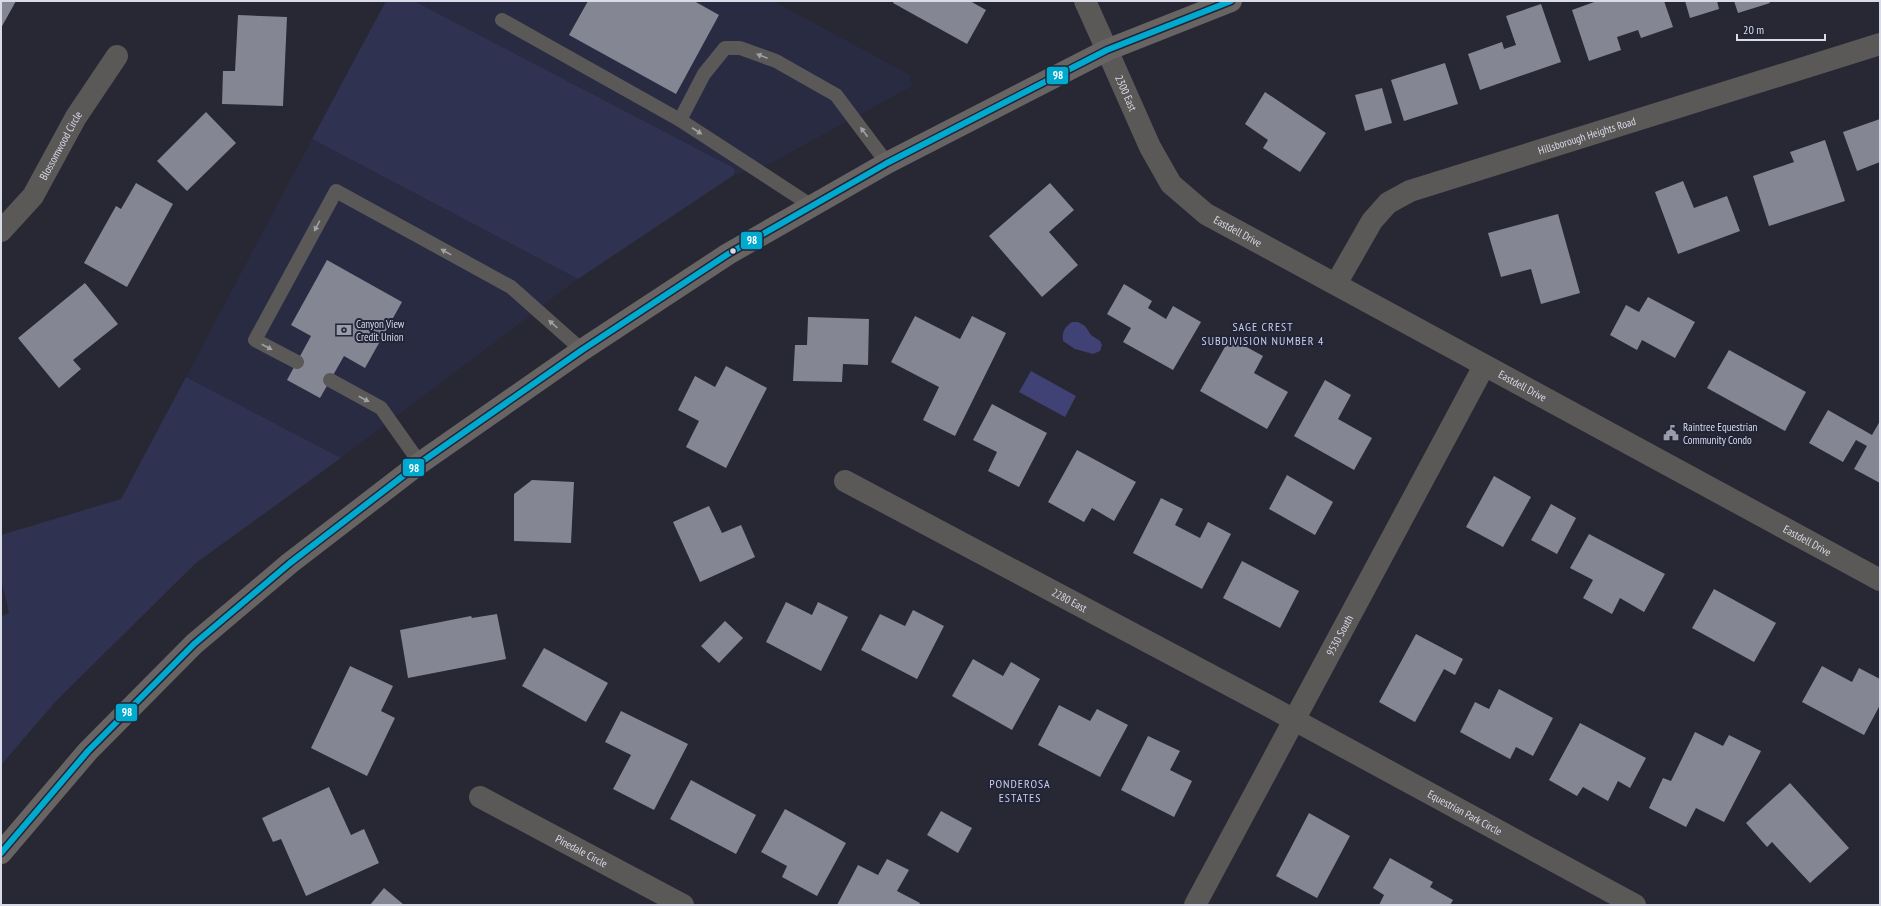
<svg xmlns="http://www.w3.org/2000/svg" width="1881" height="906" font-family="'PT Sans Narrow',sans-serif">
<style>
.built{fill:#292b43}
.green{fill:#2f3251}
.water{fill:#404275}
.building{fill:#848694}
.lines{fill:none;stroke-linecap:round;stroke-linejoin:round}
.service{stroke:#5b5858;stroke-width:14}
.minor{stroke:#5b5858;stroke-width:22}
.tertiary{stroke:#5b5858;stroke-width:22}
.secondary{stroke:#676463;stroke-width:22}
.bus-1-casing{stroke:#222438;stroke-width:9}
.bus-1{stroke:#00a9ce;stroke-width:6}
.oneway{fill:#a0a0a7}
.bus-dot{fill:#d9dbe8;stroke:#222438;stroke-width:1.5}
.labels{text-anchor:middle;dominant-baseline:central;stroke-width:4;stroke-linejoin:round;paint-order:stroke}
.street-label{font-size:11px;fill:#d9dbe8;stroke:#222438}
.poi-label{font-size:11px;fill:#d9dbe8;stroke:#222438;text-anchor:start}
.neighbourhood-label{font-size:12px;letter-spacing:1px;fill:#cacee9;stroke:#222438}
.line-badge{stroke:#222438;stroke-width:1.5}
.badge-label{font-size:11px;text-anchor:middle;font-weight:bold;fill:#fff}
</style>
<rect width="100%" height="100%" fill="#272833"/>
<!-- built -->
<g class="built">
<path d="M414,1H773L910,75L912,86L771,163L734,175V168Z"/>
<path d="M312,139L578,279L341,458L186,377Z"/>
</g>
<!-- green -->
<g class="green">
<path d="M386,1H414L734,168V175L578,279L312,139Z"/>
<path d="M186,377L341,458L196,563L57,700L1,765V616L9,613L1,579V535L121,499Z"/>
</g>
<!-- water -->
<g class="water">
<path d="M1072,322H1078L1085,326L1091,335L1100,341L1102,345L1100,351L1093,354L1075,349L1063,341C1062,333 1064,327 1072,322Z"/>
<path d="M1031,371L1076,396L1065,417L1019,392Z"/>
</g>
<!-- building -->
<g class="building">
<path d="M1,1H16L1,28Z"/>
<path d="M588,1H694L719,15L676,94L569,35Z"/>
<path d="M894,1H970L986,10L967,44L893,3Z"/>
<path d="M1597,1H1664L1673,27L1641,38L1638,30L1617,37L1621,50L1589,61L1572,10Z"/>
<path d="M1685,1H1717L1719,9L1690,18Z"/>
<path d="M1734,1H1769L1770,3L1738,13Z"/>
<path d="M1541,4L1561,62L1480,90L1468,54L1502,42L1504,49L1516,45L1506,16Z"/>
<path d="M238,15L287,17L283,106L222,104L223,71H235Z"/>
<path d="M1445,63L1458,104L1404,121L1391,80Z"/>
<path d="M1382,88L1392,123L1365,131L1355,95Z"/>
<path d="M1265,92L1326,133L1300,172L1263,148L1268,140L1245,124Z"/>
<path d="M206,112L236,143L187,191L157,161Z"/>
<path d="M1880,119V162L1857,171L1843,132Z"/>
<path d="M1825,140L1845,201L1769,226L1753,176L1794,162L1790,152Z"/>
<path d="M1683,181L1694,208L1727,196L1740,231L1678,254L1655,192Z"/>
<path d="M136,183L173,204L127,287L84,263L116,206L121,209Z"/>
<path d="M1050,183L1074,210L1049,232L1078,265L1042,297L989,236Z"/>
<path d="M1558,214L1580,293L1541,304L1531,269L1501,277L1488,233Z"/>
<path d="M327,260L402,302L365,368L344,356L320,398L287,380L311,336L291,325Z"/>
<path d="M85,283L118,324L73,360L81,369L59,388L18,338Z"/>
<path d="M1124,284L1152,301L1148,308L1166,319L1173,306L1201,322L1173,370L1123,342L1131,328L1107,314Z"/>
<path d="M1648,297L1695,322L1675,358L1642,340L1637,350L1610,335L1626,305L1639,312Z"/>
<path d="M915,316L960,339L972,316L1006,333L955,436L923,420L939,387L891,362Z"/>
<path d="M808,317L869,319L868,365L843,364L842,382L793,381L795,345H807Z"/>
<path d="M1230,338L1263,356L1254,373L1288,392L1267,429L1200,391Z"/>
<path d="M1729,350L1806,392L1785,431L1707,388Z"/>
<path d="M726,366L767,388L726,468L686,447L699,421L678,410L695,376L715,387Z"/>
<path d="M1325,380L1351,395L1338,419L1372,438L1354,470L1294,436Z"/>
<path d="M992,404L1047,433L1019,487L988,471L997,452L973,440Z"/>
<path d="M1828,410L1872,435L1880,421V483L1854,469L1867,446L1856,440L1843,462L1809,443Z"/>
<path d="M1077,450L1136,482L1114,521L1092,508L1084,522L1048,502Z"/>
<path d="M1287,475L1333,502L1315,535L1269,509Z"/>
<path d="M1494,476L1531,497L1503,547L1466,527Z"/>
<path d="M532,480L574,482L571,543L514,541V494Z"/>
<path d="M1161,498L1183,509L1175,525L1200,538L1208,522L1231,534L1202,589L1133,553Z"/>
<path d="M1551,504L1576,518L1557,554L1531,540Z"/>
<path d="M709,506L722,533L741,525L755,557L700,582L673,522Z"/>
<path d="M1589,534L1665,574L1644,612L1620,598L1612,614L1583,598L1593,580L1570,568Z"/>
<path d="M1242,561L1299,591L1280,628L1223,598Z"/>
<path d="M1714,589L1776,623L1754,662L1692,628Z"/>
<path d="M786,602L812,615L818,602L848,617L821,671L766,642Z"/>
<path d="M913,610L944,626L917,679L861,650L880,614L905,626Z"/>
<path d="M497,614L506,659L408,678L400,630L471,616L472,618Z"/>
<path d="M725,621L743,638L719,663L701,646Z"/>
<path d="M1416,634L1463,659L1455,675L1444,669L1415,722L1379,702Z"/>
<path d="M544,648L608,683L586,722L522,686Z"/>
<path d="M973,659L1003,676L1011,662L1040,679L1012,730L952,696Z"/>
<path d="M350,666L393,686L381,711L395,718L367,776L311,748Z"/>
<path d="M1822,666L1852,682L1859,668L1880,679V705L1864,735L1802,702Z"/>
<path d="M1499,689L1553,718L1533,756L1516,747L1510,759L1460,732L1475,702L1489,709Z"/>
<path d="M1059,705L1090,721L1097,709L1128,725L1100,777L1038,745Z"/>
<path d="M621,711L688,744L654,810L613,789L631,755L605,742Z"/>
<path d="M1580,723L1646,758L1630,788L1618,781L1608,801L1583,787L1577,796L1549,780Z"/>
<path d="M1695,732L1723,746L1729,735L1761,751L1724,822L1696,808L1686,827L1649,808L1663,778L1671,781Z"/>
<path d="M1148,736L1180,751L1170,770L1192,781L1174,817L1121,790Z"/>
<path d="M691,780L756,815L736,854L670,819Z"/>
<path d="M1790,783L1849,848L1810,883L1772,842L1767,847L1746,823Z"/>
<path d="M329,787L351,835L364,829L379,863L306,896L281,839L273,842L262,818Z"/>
<path d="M785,809L846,843L817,896L782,877L787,866L761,852Z"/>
<path d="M941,811L972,828L958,853L927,835Z"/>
<path d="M1309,813L1350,836L1317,898L1276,876Z"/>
<path d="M1390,858L1433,882L1430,887L1453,900L1450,905H1379L1384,895L1373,888Z"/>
<path d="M887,859L909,870L897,891L920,903L919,905H837L858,865L878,875Z"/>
<path d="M384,888L404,905H370Z"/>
</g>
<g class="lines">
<!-- service -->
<g class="service">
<path d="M502,20L680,120"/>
<path d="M812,206L680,120L704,74L725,48H740L776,61L836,95L887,163"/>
<path d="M297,362L255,340L336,191L511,287L582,350"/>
<path d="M330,380L381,408L420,463"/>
</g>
<!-- minor -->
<g class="minor">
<path d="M1085,1L1107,50"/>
<path id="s1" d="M1,231L33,196L76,117L117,56"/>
<path id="s2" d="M1336,284L1372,221L1388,203L1410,191L1880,44"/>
<path id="s3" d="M845,481L1265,704L1635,905"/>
<path id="s4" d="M480,797L683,905"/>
<path id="s5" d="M1195,905L1484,366"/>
</g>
<!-- tertiary -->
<path class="tertiary" id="s6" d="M1107,50L1150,147L1171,184L1206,214L1880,580"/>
<!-- secondary -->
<path class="secondary" d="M1,853L88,751L194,644L290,563L420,463L582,350L728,254L887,163L1107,50L1231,1"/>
<defs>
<path id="bus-1" d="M1,853L88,751L194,644L290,563L420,463L582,350L728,254L887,163L1107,50L1231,1"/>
</defs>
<!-- bus-1 casing -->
<use href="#bus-1" class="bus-1-casing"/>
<!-- bus-1 -->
<use href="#bus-1" class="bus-1"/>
</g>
<!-- one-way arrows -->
<defs><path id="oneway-solid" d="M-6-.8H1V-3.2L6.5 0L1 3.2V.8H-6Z"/></defs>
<g class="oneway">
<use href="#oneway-solid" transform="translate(762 56) rotate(-159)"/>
<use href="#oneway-solid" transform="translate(697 131) rotate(33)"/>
<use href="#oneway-solid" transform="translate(864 132) rotate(-127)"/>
<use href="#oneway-solid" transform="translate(317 226) rotate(118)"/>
<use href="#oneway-solid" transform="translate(446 252) rotate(-151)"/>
<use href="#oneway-solid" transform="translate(553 324) rotate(-138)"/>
<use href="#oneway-solid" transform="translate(267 347) rotate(28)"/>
<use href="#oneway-solid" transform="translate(364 399) rotate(28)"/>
</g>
<!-- icons -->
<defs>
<symbol id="bank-bare" viewBox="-9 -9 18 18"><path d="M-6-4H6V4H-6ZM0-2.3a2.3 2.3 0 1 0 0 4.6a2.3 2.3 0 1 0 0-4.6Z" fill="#9b9ca9" stroke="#222438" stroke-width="2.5" paint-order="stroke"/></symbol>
<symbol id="civic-bare" viewBox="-9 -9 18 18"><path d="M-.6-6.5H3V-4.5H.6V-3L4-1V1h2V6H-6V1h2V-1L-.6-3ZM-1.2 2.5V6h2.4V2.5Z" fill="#9b9ca9" stroke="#222438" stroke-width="2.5" paint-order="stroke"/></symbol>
</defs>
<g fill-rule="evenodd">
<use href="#bank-bare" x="333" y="319" width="22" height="22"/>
<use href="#civic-bare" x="1660" y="422" width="22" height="22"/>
</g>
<!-- markers -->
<circle class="bus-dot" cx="733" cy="251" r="3.5"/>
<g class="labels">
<!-- street labels -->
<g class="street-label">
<text stroke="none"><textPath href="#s6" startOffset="47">2300 East</textPath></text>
<text stroke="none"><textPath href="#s2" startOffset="307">Hillsborough Heights Road</textPath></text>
<text stroke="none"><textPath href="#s1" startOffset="105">Blossomwood Circle</textPath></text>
<text stroke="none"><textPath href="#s6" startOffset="231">Eastdell Drive</textPath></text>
<text stroke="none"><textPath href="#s6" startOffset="555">Eastdell Drive</textPath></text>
<text stroke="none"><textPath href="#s6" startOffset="879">Eastdell Drive</textPath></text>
<text stroke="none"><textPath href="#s3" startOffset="254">2280 East</textPath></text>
<text stroke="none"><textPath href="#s5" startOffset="306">9530 South</textPath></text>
<text stroke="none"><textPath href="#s3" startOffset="703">Equestrian Park Circle</textPath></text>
<text stroke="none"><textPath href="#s4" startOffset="115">Pinedale Circle</textPath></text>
</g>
<!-- poi labels -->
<g class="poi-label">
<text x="356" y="324">Canyon View<tspan x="356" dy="13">Credit Union</tspan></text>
<text x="1683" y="427">Raintree Equestrian<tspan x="1683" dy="13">Community Condo</tspan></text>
</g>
<!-- neighbourhood labels -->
<g class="neighbourhood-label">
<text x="1263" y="326">SAGE CREST<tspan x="1263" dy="14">SUBDIVISION NUMBER 4</tspan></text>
<text x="1020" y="783">PONDEROSA<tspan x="1020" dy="14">ESTATES</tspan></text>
</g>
</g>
<g class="line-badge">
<rect x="1046" y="66" width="23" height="19" rx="4" fill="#00a9ce"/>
<rect x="740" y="231" width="23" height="19" rx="4" fill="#00a9ce"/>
<rect x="402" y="458" width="23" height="19" rx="4" fill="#00a9ce"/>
<rect x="115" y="703" width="23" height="19" rx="4" fill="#00a9ce"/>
</g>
<g class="badge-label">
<text x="1058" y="79">98</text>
<text x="752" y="244">98</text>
<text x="414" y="472">98</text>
<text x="127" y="716">98</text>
</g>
<!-- border -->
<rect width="1881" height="906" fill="none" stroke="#d9dbe8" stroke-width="4"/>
<!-- scale -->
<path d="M1737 34v6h88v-6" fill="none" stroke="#d9dbe8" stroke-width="2"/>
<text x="1743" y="34" font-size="12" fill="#d9dbe8" stroke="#222438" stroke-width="3" paint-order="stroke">20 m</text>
</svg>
